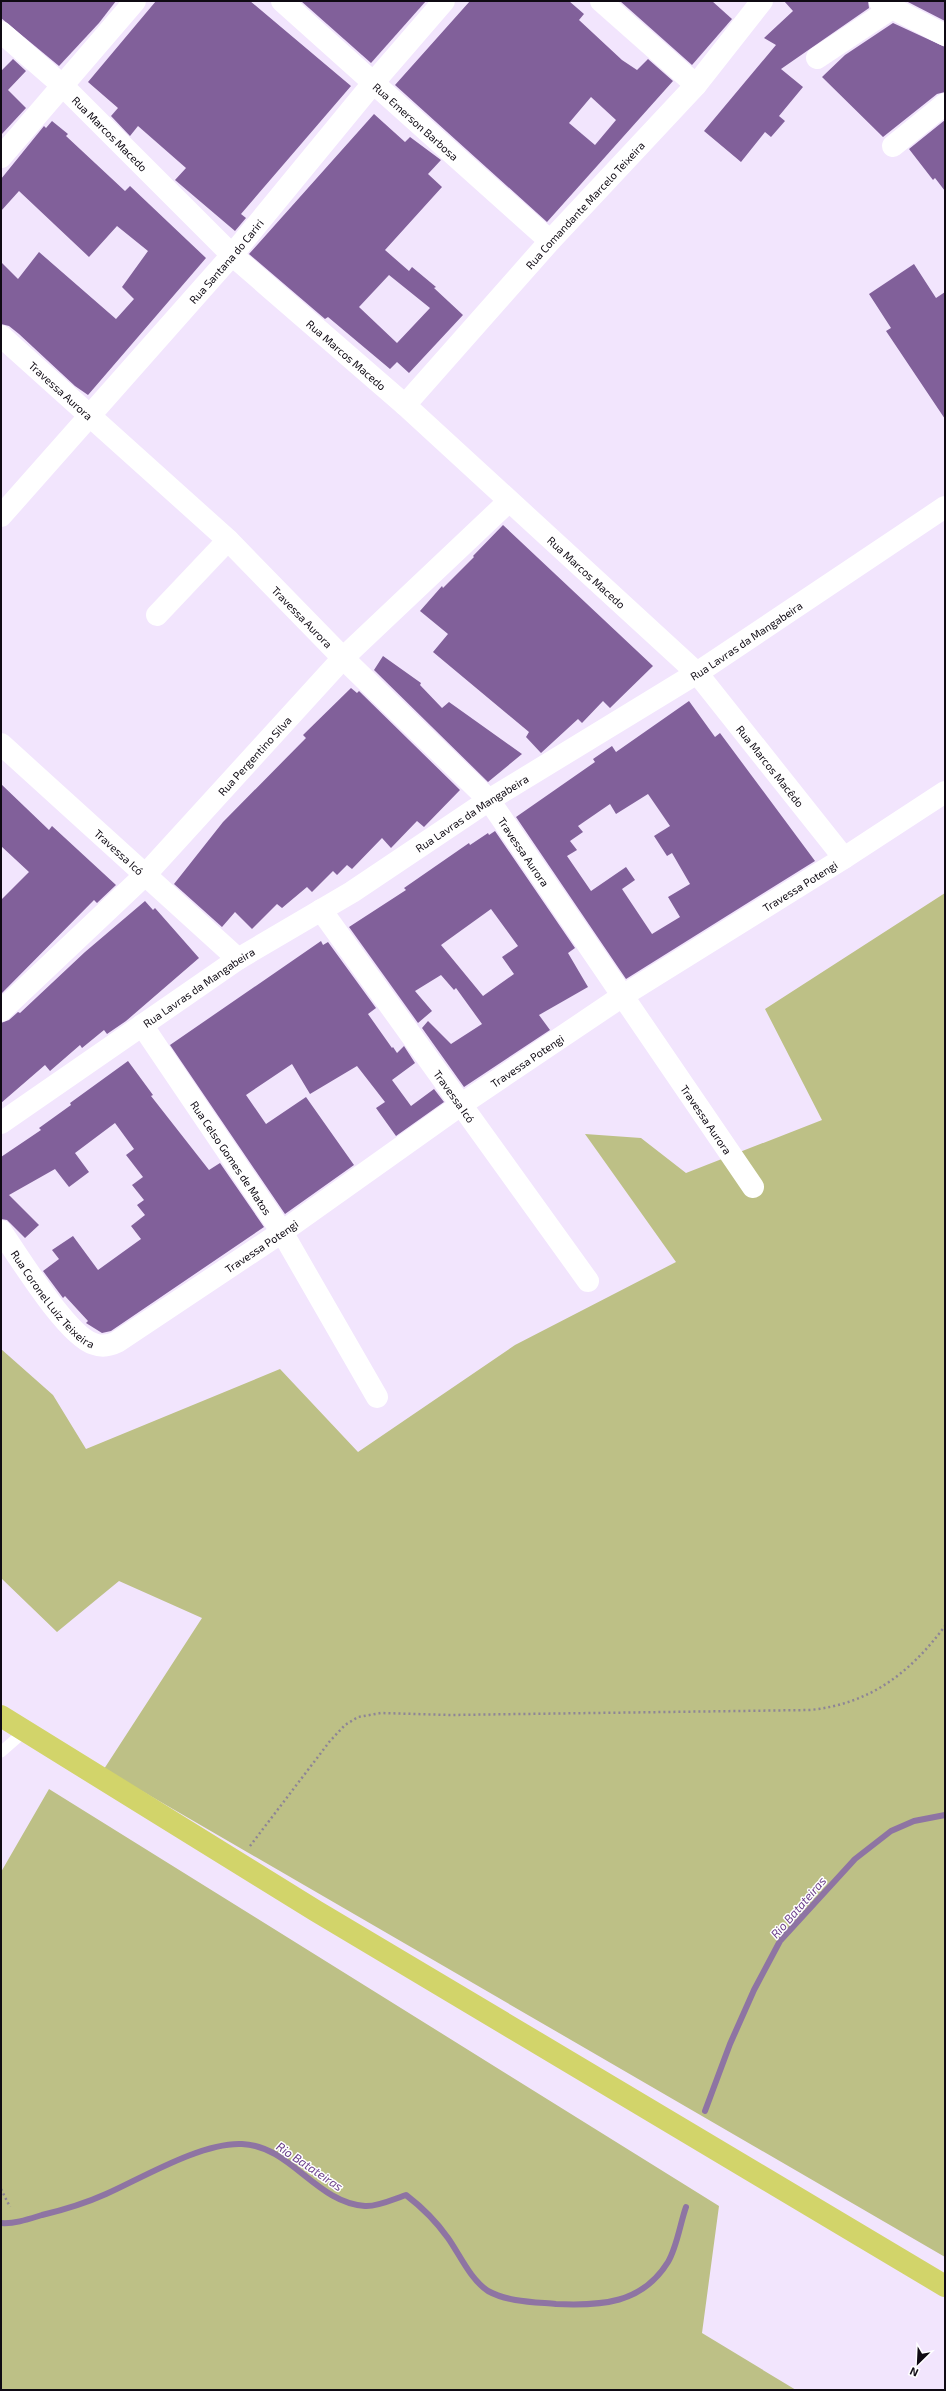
<svg xmlns="http://www.w3.org/2000/svg" width="946" height="2391" font-family="'Exo 2',sans-serif">
<style>
.green{fill:#bdc086}
.lines{fill:none;stroke-linecap:round;stroke-linejoin:round}
.stream{stroke:#8e74a3;stroke-width:6}
.building{fill:#81609a;fill-rule:evenodd}
.path{stroke:#8e8596;stroke-width:2.5;stroke-dasharray:2 3;stroke-linecap:butt}
.service{stroke:#fff;stroke-width:11}
.minor{stroke:#fff;stroke-width:22}
.tertiary{stroke:#fff;stroke-width:22}
.trunk{stroke:#d2d46a;stroke-width:22}
.labels{text-anchor:middle;dominant-baseline:central;stroke-width:3;stroke-linejoin:round;paint-order:stroke}
.street-label{font-size:11px;fill:#0f0a13;stroke:#fff}
.water-label{font-size:12px;font-style:italic;fill:#6b3f8a;stroke:#fff}
</style>
<rect width="100%" height="100%" fill="#f2e5fd"/>
<!-- green -->
<g class="green">
<path d="M945,893V2257L104,1769L202,1618L119,1581L57,1632L1,1578V1349L53,1395L86,1449L280,1369L358,1452L515,1345L676,1262L585,1134L641,1138L686,1173L822,1120L765,1009Z"/>
<path d="M49,1789L719,2206L702,2333L796,2390H1V1872Z"/>
</g>
<g class="lines">
<!-- stream -->
<g class="stream">
<path d="M705,2111L730,2044L754,1990L780,1941L855,1859L891,1831L914,1821L945,1815"/>
<path d="M1,2223C15,2224 29,2219 42,2215C63,2210 86,2203 106,2194C142,2178 202,2142 242,2144C291,2146 316,2203 365,2206C377,2207 394,2199 406,2195C423,2208 436,2221 448,2238C460,2255 470,2279 488,2291C508,2302 534,2302 556,2304C601,2306 642,2304 668,2262C677,2247 680,2224 686,2207"/>
</g>
</g>
<!-- building -->
<g class="building">
<path d="M1,1H116L99,23L59,66L1,18Z"/>
<path d="M156,1H250L351,86L241,214L246,218L235,231L175,180L186,168L138,126L130,136L111,116L118,108L88,82Z"/>
<path d="M301,1H426L371,63Z"/>
<path d="M470,1H569L584,14L579,20L622,60L637,70L648,59L673,81L547,222L395,85ZM591,97L616,120L595,145L569,123Z"/>
<path d="M620,1H712L732,19L692,65Z"/>
<path d="M784,1H868L869,8L781,69L803,87L779,116L785,121L771,137L765,132L741,162L704,131L776,45L764,38L793,11Z"/>
<path d="M906,1H945V21Z"/>
<path d="M893,23L945,47V92L937,94L883,137L822,77L845,55Z"/>
<path d="M13,59L26,71L8,90L26,108L1,135V71Z"/>
<path d="M374,114L405,142L410,137L441,160L428,174L442,187L385,250L409,271L412,267L436,287L434,288L463,315L409,373L397,362L390,369L328,317L325,319L249,254ZM389,275L430,308L397,343L359,307Z"/>
<path d="M945,120V191L935,178L933,180L909,149Z"/>
<path d="M52,121L68,134L66,136L125,191L130,186L206,258L88,395L75,386L19,334L9,326L1,324V262L18,279L39,252L116,319L134,299L122,287L148,251L117,226L89,257L19,191L1,211V179L44,126L46,128Z"/>
<path d="M914,264L936,298L945,292V419L886,331L891,328L869,294Z"/>
<path d="M503,525L653,666L610,708L603,701L582,723L578,719L541,753L526,737L529,732L433,652L448,634L420,611L442,586L443,588L474,557L473,556Z"/>
<path d="M383,656L421,683L420,685L442,708L449,702L522,754L488,782L374,670Z"/>
<path d="M351,688L357,693L359,691L460,790L424,827L417,821L391,848L382,838L352,869L347,865L337,875L333,871L312,892L307,887L282,908L277,904L252,929L235,912L222,927L174,884L223,822L306,738L303,735Z"/>
<path d="M689,701L715,737L720,733L815,861L626,979L516,817L595,762L593,759L612,746L616,752ZM648,794L670,826L654,836L667,856L672,853L690,884L668,897L680,917L652,934L622,889L635,880L626,867L591,891L567,856L577,850L570,841L583,832L578,826L610,804L616,814Z"/>
<path d="M1,784L49,830L52,826L116,885L97,903L94,900L1,994V900L29,872L1,846Z"/>
<path d="M495,831L575,948L568,953L588,987L539,1015L550,1030L464,1087L422,1028L428,1021L451,1044L482,1024L456,988L454,990L441,975L415,991L432,1011L418,1023L349,927L406,890L404,888L469,843L470,845L488,833L489,835ZM491,909L518,946L502,957L514,974L483,996L441,945Z"/>
<path d="M145,901L153,910L155,908L199,958L126,1021L107,1034L104,1030L82,1048L80,1045L50,1071L45,1065L1,1103V1023L9,1020L18,1012L20,1013L85,952Z"/>
<path d="M321,941L323,945L328,942L376,1008L368,1014L392,1048L393,1047L397,1053L404,1046L415,1063L392,1080L411,1106L434,1089L444,1102L396,1136L376,1108L385,1102L357,1066L310,1094L292,1064L246,1095L266,1124L306,1097L354,1165L285,1214L170,1045Z"/>
<path d="M128,1061L153,1095L151,1096L209,1170L220,1163L264,1227L111,1331L102,1333L86,1323L88,1321L65,1296L63,1298L43,1271L59,1259L52,1250L73,1236L98,1270L141,1239L131,1226L145,1215L137,1205L144,1200L132,1185L143,1177L126,1155L134,1149L115,1123L75,1153L89,1172L69,1187L55,1169L9,1195L39,1225L25,1238L7,1220L1,1219V1157L41,1130L39,1128L71,1105L70,1103Z"/>
</g>
<g class="lines">
<!-- path -->
<g class="path">
<path d="M250,1846L330,1741L345,1725L358,1717L381,1713L450,1715L810,1710C870,1704 910,1673 945,1626"/>
<path d="M1,2189L10,2207"/>
</g>
<!-- service -->
<path class="service" d="M1,1752L25,1731"/>
<!-- minor -->
<g class="minor">
<path id="s1" d="M282,1L550,241"/>
<path d="M601,1L696,85"/>
<path d="M880,2L945,35"/>
<path id="s2" d="M1,32L63,86L232,255L405,405L697,673L844,858"/>
<path d="M817,58L892,8"/>
<path d="M893,146L945,104"/>
<path d="M1,157L135,1"/>
<path id="s3" d="M1,336L228,540L343,658L489,800L753,1187"/>
<path id="s4" d="M405,405L550,241L696,85L762,1"/>
<path id="s5" d="M1,516L232,255L374,82L444,1"/>
<path d="M157,615L228,540"/>
<path id="s6" d="M1,744L238,959"/>
<path id="s7" d="M321,910L588,1281"/>
<path id="s8" d="M1,1011L146,874L343,658L509,501"/>
<path id="s9" d="M142,1025L282,1232L377,1397"/>
<path id="s10" d="M1,1231C19,1257 67,1336 94,1344C102,1347 109,1346 117,1342L282,1232L462,1104L624,995L844,858L945,792"/>
</g>
<!-- tertiary -->
<path class="tertiary" id="s11" d="M1,1123L238,959L352,892L489,800L697,673L945,507"/>
<!-- trunk -->
<path class="trunk" d="M1,1716L316,1911L945,2286"/>
</g>
<g class="labels">
<!-- street labels -->
<g class="street-label">
<text stroke="none"><textPath href="#s1" startOffset="180">Rua Emerson Barbosa</textPath></text>
<text stroke="none"><textPath href="#s2" startOffset="149">Rua Marcos Macedo</textPath></text>
<text stroke="none"><textPath href="#s4" startOffset="269">Rua Comandante Marcelo Teixeira</textPath></text>
<text stroke="none"><textPath href="#s5" startOffset="340">Rua Santana do Cariri</textPath></text>
<text stroke="none"><textPath href="#s2" startOffset="473">Rua Marcos Macedo</textPath></text>
<text stroke="none"><textPath href="#s3" startOffset="81">Travessa Aurora</textPath></text>
<text stroke="none"><textPath href="#s2" startOffset="797">Rua Marcos Macedo</textPath></text>
<text stroke="none"><textPath href="#s3" startOffset="412">Travessa Aurora</textPath></text>
<text stroke="none"><textPath href="#s11" startOffset="888">Rua Lavras da Mangabeira</textPath></text>
<text stroke="none"><textPath href="#s8" startOffset="360">Rua Pergentino Silva</textPath></text>
<text stroke="none"><textPath href="#s2" startOffset="1065">Rua Marcos Macêdo</textPath></text>
<text stroke="none"><textPath href="#s11" startOffset="564">Rua Lavras da Mangabeira</textPath></text>
<text stroke="none"><textPath href="#s6" startOffset="160">Travessa Icó</textPath></text>
<text stroke="none"><textPath href="#s3" startOffset="736">Travessa Aurora</textPath></text>
<text stroke="none"><textPath href="#s10" startOffset="993">Travessa Potengi</textPath></text>
<text stroke="none"><textPath href="#s11" startOffset="240">Rua Lavras da Mangabeira</textPath></text>
<text stroke="none"><textPath href="#s10" startOffset="669">Travessa Potengi</textPath></text>
<text stroke="none"><textPath href="#s7" startOffset="229">Travessa Icó</textPath></text>
<text stroke="none"><textPath href="#s3" startOffset="1060">Travessa Aurora</textPath></text>
<text stroke="none"><textPath href="#s9" startOffset="160">Rua Celso Gomes de Matos</textPath></text>
<text stroke="none"><textPath href="#s10" startOffset="345">Travessa Potengi</textPath></text>
<text stroke="none"><textPath href="#s10" startOffset="86">Rua Coronel Luiz Teixeira</textPath></text>
</g>
<!-- water labels -->
<g class="water-label">
<text transform="translate(798 1907) rotate(-49)">Rio Batateiras</text>
<text transform="translate(310 2166) rotate(34)">Rio Batateiras</text>
</g>
</g>
<!-- border -->
<rect width="946" height="2391" fill="none" stroke="#0f0a13" stroke-width="4"/>
<!-- north arrow -->
<g transform="translate(918 2363) rotate(204)" stroke="#ffffff" stroke-width="3" paint-order="stroke">
<path d="M0-3L7 15L0 10L-7 15Z" fill="#0f0a13"/>
<text y="-6" font-size="11" font-weight="bold" text-anchor="middle" fill="#0f0a13">N</text>
</g>
</svg>
